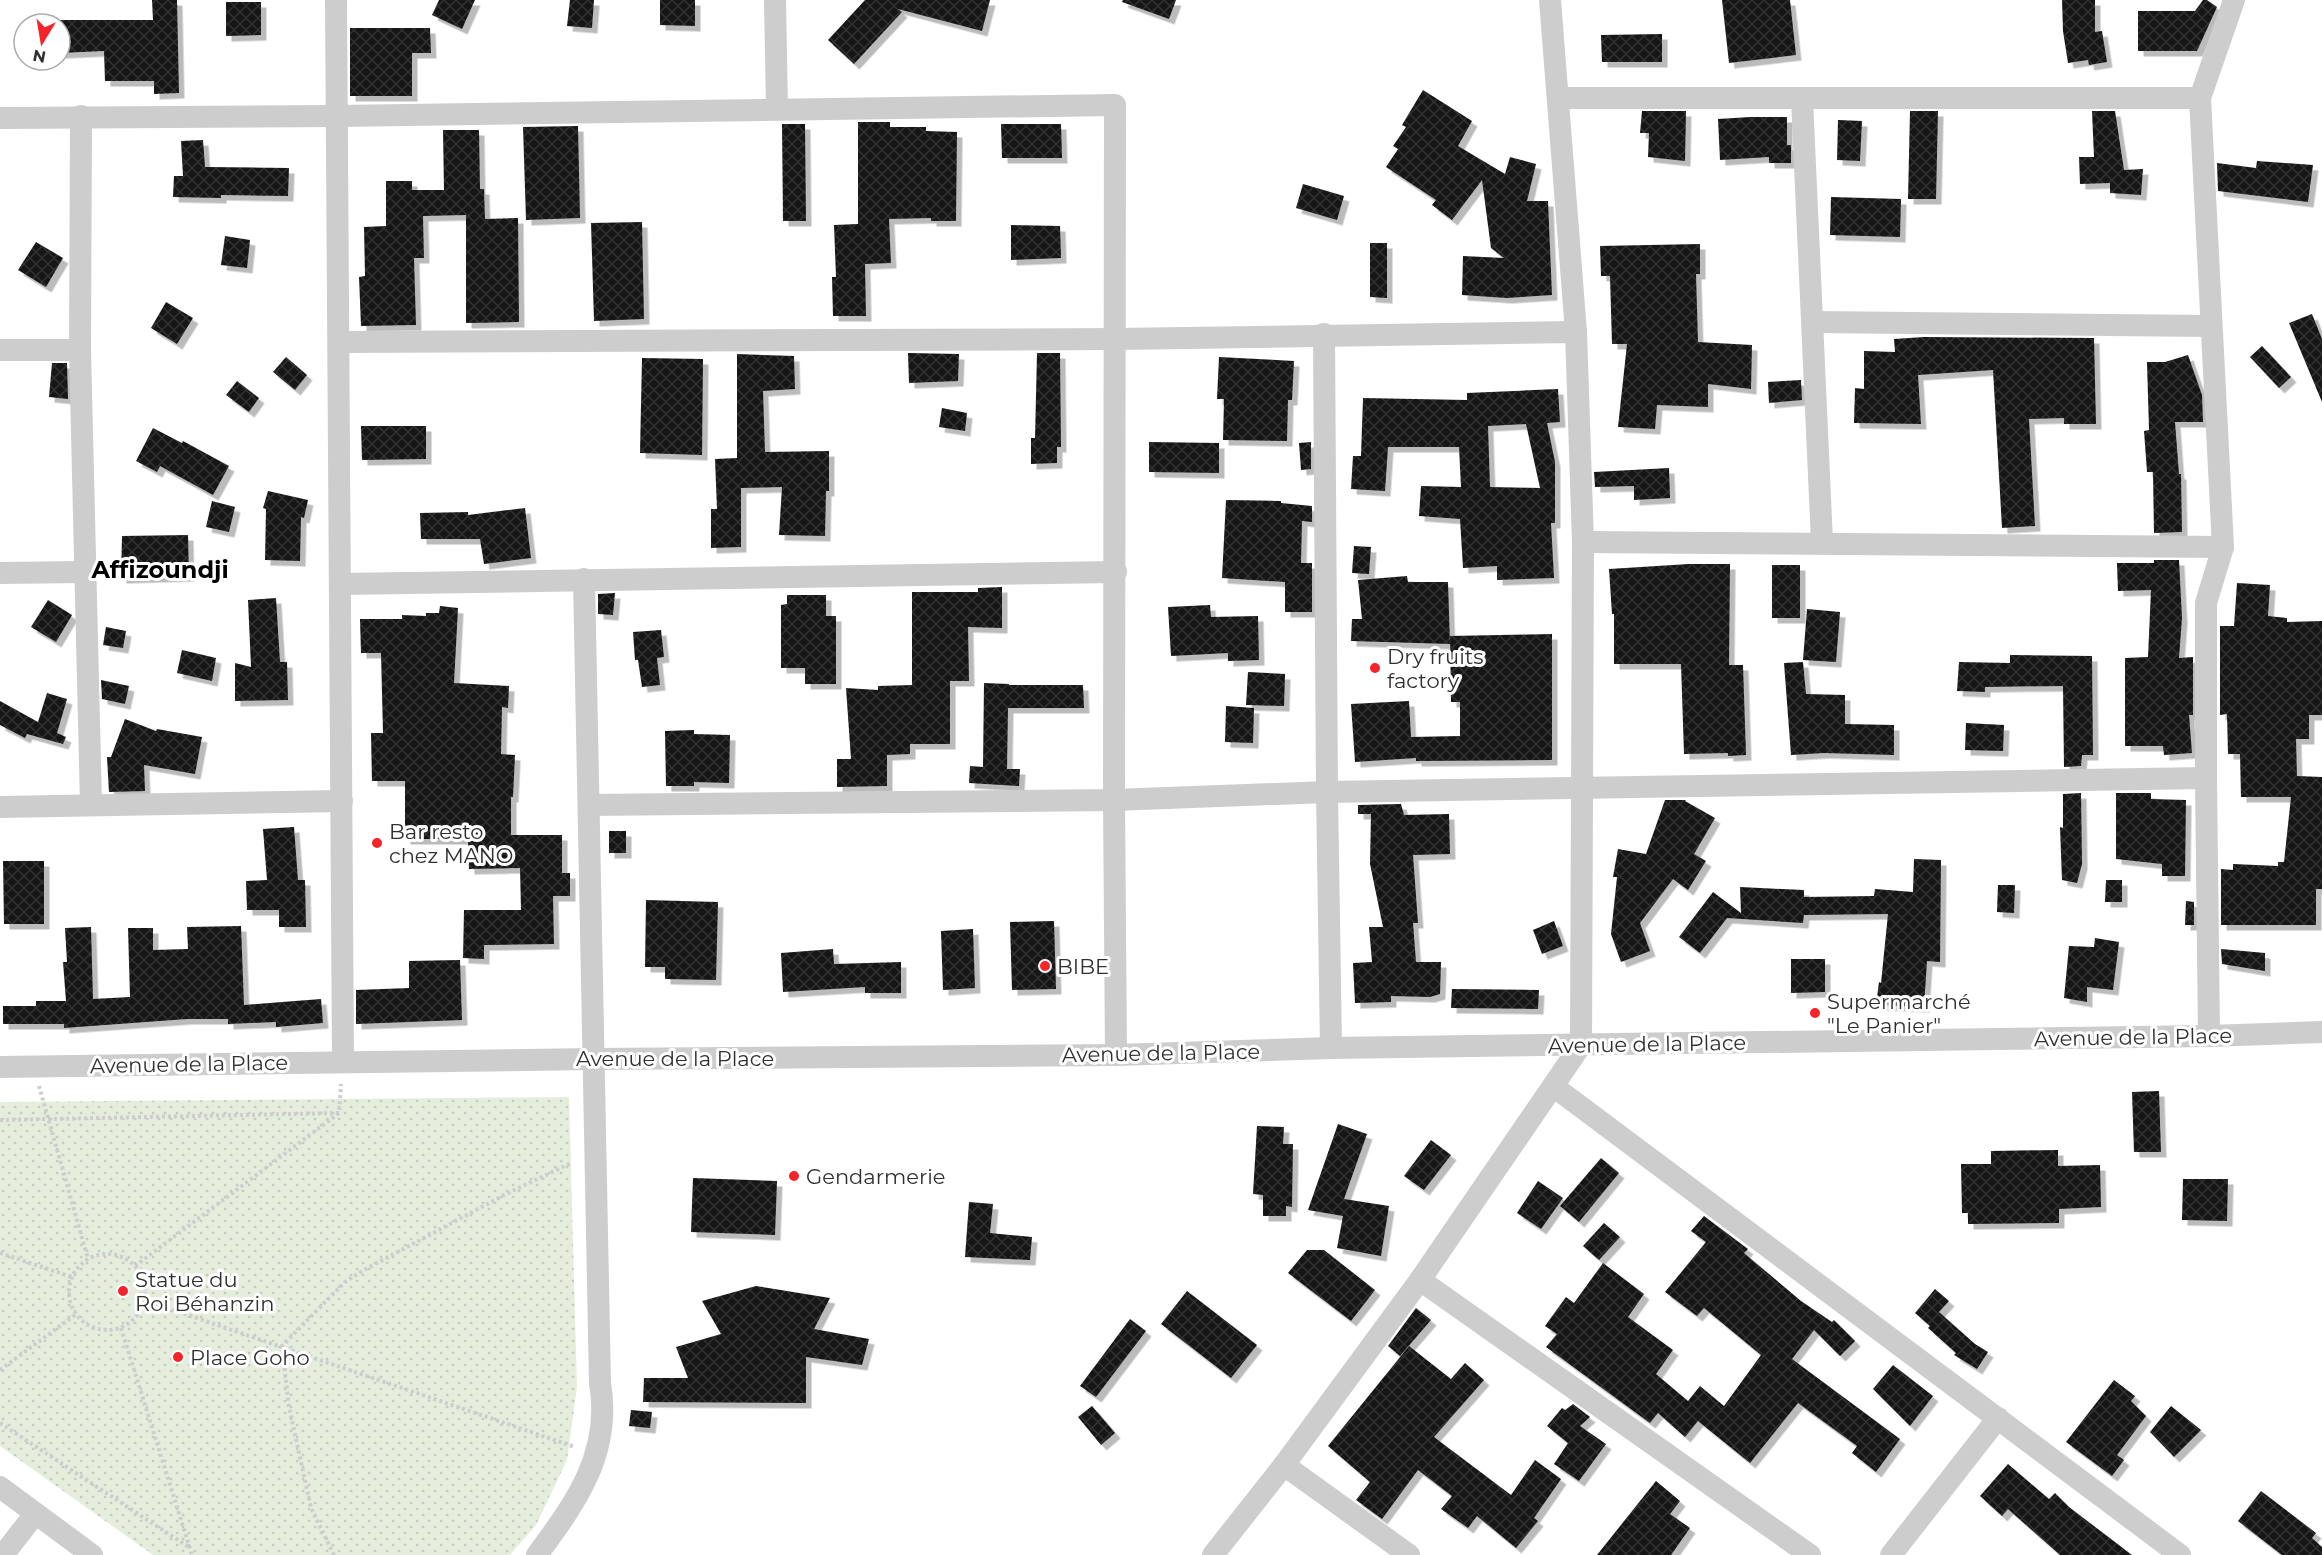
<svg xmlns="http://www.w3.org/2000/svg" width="2322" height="1555" font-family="Montserrat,sans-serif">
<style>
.green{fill:url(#green-dots)}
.building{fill:url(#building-cross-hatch);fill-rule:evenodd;filter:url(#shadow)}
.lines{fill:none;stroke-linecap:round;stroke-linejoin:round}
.path{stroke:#cdcdcd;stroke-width:4;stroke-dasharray:3 3;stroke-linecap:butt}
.minor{stroke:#cdcdcd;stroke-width:22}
.poi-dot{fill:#f52428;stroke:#fff;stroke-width:2}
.labels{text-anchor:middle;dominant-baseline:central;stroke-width:6;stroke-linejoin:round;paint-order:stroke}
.poi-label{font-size:21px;fill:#303030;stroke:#fff;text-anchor:start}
.street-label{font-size:21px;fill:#303030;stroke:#fff}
.quarter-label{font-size:24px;font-weight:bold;fill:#000;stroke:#fff}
</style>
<defs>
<pattern id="green-dots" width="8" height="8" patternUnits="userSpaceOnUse" patternTransform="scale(1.5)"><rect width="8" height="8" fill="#e5eedd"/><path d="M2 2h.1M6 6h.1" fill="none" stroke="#c5ccbe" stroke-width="1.8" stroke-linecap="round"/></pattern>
<pattern id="building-cross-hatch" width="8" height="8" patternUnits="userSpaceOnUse" patternTransform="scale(1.5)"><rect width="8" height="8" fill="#171717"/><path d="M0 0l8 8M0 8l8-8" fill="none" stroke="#303030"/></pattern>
<filter id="shadow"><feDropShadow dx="5.5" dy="5.5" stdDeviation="0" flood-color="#0004"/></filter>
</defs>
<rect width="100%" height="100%" fill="#fff"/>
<!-- green -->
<path class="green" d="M569,1097L577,1387L567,1460L536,1525L510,1555H153L0,1446V1102Z"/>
<!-- building -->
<g class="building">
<path d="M152,0H177L179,93L154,94V81H105L104,51L60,53V20H153Z"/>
<path d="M439,0H475L462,29L432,15Z"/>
<path d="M570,0H594L592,28L567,26Z"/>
<path d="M660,0H695V26L660,25Z"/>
<path d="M865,0H990L982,31L898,9L902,12L854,64L828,40Z"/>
<path d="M1123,0H1176L1169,19L1122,2Z"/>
<path d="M1722,0H1790L1796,55L1729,63Z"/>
<path d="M2062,0H2095V32L2102,31L2107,62L2089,65L2088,60L2068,63L2063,31Z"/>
<path d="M2203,0H2207L2217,7L2197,51H2138V11H2195Z"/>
<path d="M226,2H261V35L226,36Z"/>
<path d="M350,28H430L431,53H412V96H350Z"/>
<path d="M1662,34V62H1602L1601,35Z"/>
<path d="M1423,90L1472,121L1458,146L1505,174L1510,157L1536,164L1527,201H1548L1552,295L1507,298L1462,295L1463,256L1504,258L1491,248L1482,180L1452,220L1432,205L1436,200L1386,167L1398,149L1393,146L1406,127L1402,125Z"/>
<path d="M1642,111H1686L1685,161L1648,157L1649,133H1640Z"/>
<path d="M1910,111H1938L1936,199H1908Z"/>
<path d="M2092,111H2115L2124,170L2143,169L2141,195L2110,193V183L2080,184L2079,157H2094Z"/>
<path d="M1750,117H1787V145H1791V163H1769V157L1720,160L1718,119Z"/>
<path d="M1838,120L1862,121L1860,161L1837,160Z"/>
<path d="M858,122H890V127H926V131L957,132L956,221H931V218L889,219L891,263L865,264L866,316H833L832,277H836L834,225L858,224Z"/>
<path d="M782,124H805L806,221H783Z"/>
<path d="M1001,124H1061L1062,158H1002Z"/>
<path d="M578,126L580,218L526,220L523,127Z"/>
<path d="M443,130H479L480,189H484L485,219L518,218L519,322L466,323V215L423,216L424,258H414L416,325L361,326L359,277L365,276L364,227L386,226V181H412V190H444Z"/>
<path d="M203,140L205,167L289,168L288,196L221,195V198L173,197L174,176H183L181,141Z"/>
<path d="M2257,161L2313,165L2308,202L2218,191L2217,163L2256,168Z"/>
<path d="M1303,184L1344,196L1337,220L1296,208Z"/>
<path d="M1831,197L1901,199L1900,237L1830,235Z"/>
<path d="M642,222L644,319L594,321L591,223Z"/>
<path d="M1011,225L1060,226L1061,258L1011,260Z"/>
<path d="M225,236L250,240L247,268L221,265Z"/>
<path d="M36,242L63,258L46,287L18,270Z"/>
<path d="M1370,243H1387V298L1370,297Z"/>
<path d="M1700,244V274H1696L1698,342L1752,345L1751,389L1708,384V407L1657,405L1655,429L1618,427L1627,344H1612L1610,276H1601L1600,246Z"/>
<path d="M166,302L193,318L177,344L151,328Z"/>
<path d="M2312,314L2322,339V402L2289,323Z"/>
<path d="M1924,337L2094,338L2096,424H2064V418L2029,419L2035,526L2002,528L1993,370L1918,375L1921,424L1854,423L1855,388L1864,389V351L1895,352L1894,339Z"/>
<path d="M2262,346L2291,377L2279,388L2250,357Z"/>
<path d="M908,353L959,354L958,381L909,383Z"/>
<path d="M1037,353H1060L1061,447H1057V463L1031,464V438H1035Z"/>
<path d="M737,354L794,356L795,389L763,391L765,452L829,451V491H826L825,536L779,535L782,487L741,488V547L711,548V509H717L715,459L737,458Z"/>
<path d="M2188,355L2202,395L2203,422H2175L2179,474H2181L2182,532L2154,533L2153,472H2147L2144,431L2149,430L2147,362H2165Z"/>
<path d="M286,357L307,375L295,390L273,372Z"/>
<path d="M1219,357L1294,361L1292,400H1288L1287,441L1223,440L1224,399H1217Z"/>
<path d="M642,358L703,359L702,455L640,453Z"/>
<path d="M52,363H67L68,399L49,397Z"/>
<path d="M1801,380L1802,400L1769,403L1768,382Z"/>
<path d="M237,381L259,398L249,412L226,395Z"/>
<path d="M1558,389L1560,422L1547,423L1555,462V523H1551L1554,578L1497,580V566L1463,568L1460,519L1419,516L1421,486L1461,487L1459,447H1388L1385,491L1351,489L1353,456H1361L1363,398L1467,400V393ZM1526,424L1540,488L1490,487L1488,426Z"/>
<path d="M942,408L967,413L965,431L939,427Z"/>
<path d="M361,426H426V459L362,460Z"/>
<path d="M153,428L182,443L183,441L229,466L213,495L160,466L157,472L136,461Z"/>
<path d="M1149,442L1219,443V473L1149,472Z"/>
<path d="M1311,442V469L1301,470L1299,443Z"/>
<path d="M1669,468L1670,498L1634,500V486L1595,487L1594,472Z"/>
<path d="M268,491L308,500L304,518L301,517L300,561L265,560L266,509L263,508Z"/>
<path d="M1226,500L1281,501V503L1312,506V522L1302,521L1301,563H1312V612H1285V582L1222,578Z"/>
<path d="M212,501L235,507L229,532L206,527Z"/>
<path d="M525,508L531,558L484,564L480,539H421L420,513L468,512V515Z"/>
<path d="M188,535L189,576L121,578L122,536Z"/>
<path d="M1354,546L1371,547L1369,574L1352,573Z"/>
<path d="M2154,560H2179L2182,618L2179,658L2193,657V715H2189L2192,753L2164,755L2163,746H2125V658L2148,657L2151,590L2118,591L2117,563H2154Z"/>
<path d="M1689,564H1730L1729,665H1743L1746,755L1728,756V753L1684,754L1681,664H1614V614H1612L1609,569Z"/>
<rect x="1772" y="565" width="28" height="53"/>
<path d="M1407,576L1408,582H1448L1450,644L1351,641L1352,619H1362L1358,580Z"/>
<path d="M2237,583L2270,585L2268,616L2287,618V622L2322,621V715H2309V739H2296L2297,776L2322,777V889H2316V925H2221V869L2233,870V864L2278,866V862H2284L2291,797H2241L2240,754H2228L2227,714L2220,715V626H2234Z"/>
<path d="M1002,587V628L968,627L969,681H950V744H910V754L887,755V786L837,787V759H851L846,688L878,690V686L912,685V592H978V588Z"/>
<path d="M615,593L613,615L598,614V594Z"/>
<path d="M787,595H826V616H836V684H805V668H781V605L787,604Z"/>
<path d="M276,598L280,662H287L288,700L235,701V663L251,667L248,600Z"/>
<path d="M48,600L72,615L56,642L31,627Z"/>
<path d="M1210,605L1211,617L1258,616L1259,660L1228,661V653L1171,656L1168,607Z"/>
<path d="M440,606L458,608L454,683L509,686L508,708L502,707L501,754L515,755L513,797H511V835H562V873H570V896H553L554,944L484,945V959L463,958L464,910H521L520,868L469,869L468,839H405V781H372L371,733H383L381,653H361L360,619H402V615L426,616V613H439Z"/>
<path d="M1807,609L1840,612L1836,662L1803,660Z"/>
<path d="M106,627L126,631L123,648L103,645Z"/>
<path d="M661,630L664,657L657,658L660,685L642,687L638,660H635L633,632Z"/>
<path d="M1552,634V760L1416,761V758L1355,762L1351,704L1409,701L1411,737L1460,736V702H1451L1450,636Z"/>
<path d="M182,650L216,658L212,681L177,673Z"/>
<path d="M2010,655L2092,656L2093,755H2082L2081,766L2064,767L2063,686L1985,687V692L1957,691L1959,662L2010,663Z"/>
<path d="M1803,662L1806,694L1845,695V724L1894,725V755L1824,753L1791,755L1784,663Z"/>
<path d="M1248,672L1285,674L1284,706L1246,705Z"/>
<path d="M101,680L129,686L125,704L102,699Z"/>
<path d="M984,683L1009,684V685H1083L1084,708H1008L1007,769H1020L1019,786L969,783L970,766L983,767Z"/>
<path d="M47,693L67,699L57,733L66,737L63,744L27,734L25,738L0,725V701L38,722Z"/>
<path d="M1226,706L1254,708L1253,743L1225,742Z"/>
<path d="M125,719L156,731L157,729L202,737L195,774L144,765L145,791L109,792L107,757H111Z"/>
<path d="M1966,723L2004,725L2003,751L1965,750Z"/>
<path d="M694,730V734L730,735L729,783L694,782V786H666L665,731Z"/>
<path d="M2081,793L2082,864L2077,883L2062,880L2060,827L2063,828V794Z"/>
<path d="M2116,793H2151V799L2186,800L2185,876H2162V864L2116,859Z"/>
<path d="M1665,800H1686L1685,801L1715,818L1694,854L1706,861L1688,890L1673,879L1640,923L1650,951L1621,962L1611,934L1617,877H1613L1618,849L1646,854Z"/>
<path d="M1401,804L1404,815L1449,814L1450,854L1413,855L1418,923H1413L1416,962H1441L1440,994L1430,997L1391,996V1002L1355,1003L1353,963L1372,962L1369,927H1383L1370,864L1371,814H1358V805Z"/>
<path d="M294,827L298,880H305L306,927H279V910H247L246,881L267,880L263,829Z"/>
<rect x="609" y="831" width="17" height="22"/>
<path d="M1914,859L1941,860L1940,962L1927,961L1924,1007L1876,1005L1879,982L1881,983L1888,914L1804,915L1803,923L1727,918L1700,953L1679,937L1713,892L1741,913L1740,887L1804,890V897L1874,896L1875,889L1913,892Z"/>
<path d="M3,861H44V924H4Z"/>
<path d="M2106,880H2122V902H2105Z"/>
<path d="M1998,885H2015L2014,913L1997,912Z"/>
<path d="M646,900L718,902L716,980L665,979V967H645Z"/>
<path d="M2186,901L2194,902V925H2185Z"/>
<path d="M1054,921L1056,989L1012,990L1010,922Z"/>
<path d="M1554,921L1563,946L1542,954L1533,930Z"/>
<path d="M241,926L244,1005L321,999L323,1023L276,1027V1022L228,1024V1019H187L64,1028V1024H3V1006H36V1001H66L63,962H67L65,928L91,927L93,999L130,997L128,928H153V950L188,949L187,927Z"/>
<path d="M973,929L975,988L943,990L941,931Z"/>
<path d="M2095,938L2119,942L2113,990L2087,987V1002L2064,998L2069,946L2094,947Z"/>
<path d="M833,949L834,964L901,962V993H865V987L783,992L781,953Z"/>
<path d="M2221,949L2265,953V971L2222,964Z"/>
<path d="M1791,959H1825V992L1791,993Z"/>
<path d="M460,960L462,1020L356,1024V990L409,988V961Z"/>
<path d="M1452,989L1539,990L1538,1009L1451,1008Z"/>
<path d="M2159,1091L2161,1152H2134L2132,1092Z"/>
<path d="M1338,1124L1367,1134L1344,1199L1389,1206L1381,1256L1337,1248L1343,1216L1308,1210Z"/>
<path d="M1257,1126L1284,1127L1283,1144H1293L1292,1207L1286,1206V1216H1263V1195L1253,1194Z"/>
<path d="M1431,1140L1451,1155L1424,1190L1404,1176Z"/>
<path d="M2058,1150V1166L2100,1165L2101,1207L2059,1209V1223L1968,1224V1213H1962L1961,1164H1991V1151Z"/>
<path d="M1601,1158L1619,1173L1579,1222L1560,1206Z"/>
<path d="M693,1178L777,1181L775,1235L691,1232Z"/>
<path d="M2183,1179H2228L2227,1221L2182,1220Z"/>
<path d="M1538,1181L1563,1198L1541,1229L1517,1213Z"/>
<path d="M969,1202L993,1204L990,1233L1032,1237L1030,1260L965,1257Z"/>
<path d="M1704,1216L1748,1249L1744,1253L1801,1301L1832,1322L1834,1320L1855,1341L1840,1356L1814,1330L1792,1359L1900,1439L1876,1472L1852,1453L1857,1446L1798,1403L1750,1463L1698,1421L1685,1437L1658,1413L1650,1423L1546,1347L1557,1334L1545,1326L1566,1297L1574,1303L1603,1263L1644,1294L1628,1317L1673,1350L1656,1374L1688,1401L1700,1386L1724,1406L1761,1355L1704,1308L1697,1316L1665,1292L1706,1242L1691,1231Z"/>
<path d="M1604,1223L1620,1237L1599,1260L1583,1246Z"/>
<path d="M1307,1250H1324L1375,1290L1351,1321L1288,1273Z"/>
<path d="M756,1286L830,1298L814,1329L869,1339L862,1365L806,1357V1403L643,1402L644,1378H688L676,1347L721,1334L702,1301Z"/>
<path d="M1935,1289L1949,1301L1939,1312L1975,1344L1988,1352L1977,1369L1954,1355L1956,1353L1928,1328L1930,1326L1915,1313Z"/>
<path d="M1187,1291L1257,1345L1231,1378L1161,1324Z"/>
<path d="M1416,1308L1431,1320L1400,1356L1388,1346Z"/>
<path d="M1130,1319L1146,1331L1096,1397L1080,1386Z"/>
<path d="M1409,1346L1451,1379L1465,1363L1484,1380L1434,1437L1511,1495L1535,1460L1561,1479L1534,1518L1538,1521L1516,1548L1477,1516L1468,1528L1441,1509L1452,1496L1418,1470L1382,1519L1356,1500L1370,1482L1328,1446Z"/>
<path d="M1893,1365L1933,1396L1910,1426L1873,1389Z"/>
<path d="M2114,1380L2135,1396L2131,1401L2146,1416L2117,1455L2124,1460L2112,1476L2066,1442Z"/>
<path d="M1573,1404L1590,1417L1580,1426L1606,1444L1579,1481L1554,1464L1568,1443L1547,1426L1562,1408L1565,1410Z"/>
<path d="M1092,1406L1115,1433L1101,1445L1078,1417Z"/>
<path d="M2171,1406L2201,1430L2174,1457L2150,1432Z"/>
<path d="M631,1410L652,1412L650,1428L629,1426Z"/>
<path d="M2008,1464L2049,1499L2055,1493L2069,1507L2132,1555H2060L2008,1509L2002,1516L1980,1496Z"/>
<path d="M1656,1481L1680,1501L1670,1514L1690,1528L1671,1555H1597Z"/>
<path d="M2261,1491L2316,1533L2312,1538L2322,1547V1555H2282L2238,1521Z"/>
</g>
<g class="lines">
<!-- path -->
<g class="path">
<path d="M39,1086L88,1259"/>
<path d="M0,1120L339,1113"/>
<path d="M0,1253L72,1277"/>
<circle cx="107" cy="1292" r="38"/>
<path d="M135,1266L339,1113L341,1084"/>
<path d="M144,1300L575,1447"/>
<path d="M121,1328L192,1555"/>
<path d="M0,1370L75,1315"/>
<path d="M0,1423L190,1548"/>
<path d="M334,1555L311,1508L289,1407L282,1346L345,1282L364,1270L506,1194L571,1163"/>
</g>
<!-- minor -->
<g class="minor">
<path d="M336,0L343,1062"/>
<path d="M775,0L777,109"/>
<path d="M1558,98H2200"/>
<path d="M1802,99L1822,542"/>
<path d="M81,116L80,350L91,805"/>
<path d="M0,118L337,116L1115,105L1114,800L1116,1055"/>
<path d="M1813,322L2211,326"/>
<path d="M1324,334L1327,792L1331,1048"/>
<path d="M339,342L1116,339L1576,332"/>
<path d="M0,350H80"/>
<path d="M1583,542L2223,547"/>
<path d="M0,573L85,572"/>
<path d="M341,584L1116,572"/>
<path d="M589,805L1114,800L1327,792L2206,778"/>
<path d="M0,807L342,801"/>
<path d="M2209,1036L2206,778V603L2223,547L2200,98L2234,0"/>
<path d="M0,1067L594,1059L1116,1055L1331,1048L2209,1036L2322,1032"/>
<path d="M1553,1086L2180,1555"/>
<path d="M1420,1280L1810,1555"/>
<path d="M1284,1465L1409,1555"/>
<path d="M0,1487L92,1555"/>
<path d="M3,1555L35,1514"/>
<path d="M537,1555C576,1502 612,1453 600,1383L584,579"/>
<path d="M1213,1555L1284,1465L1420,1280L1581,1045L1583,542L1576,332L1550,0"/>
<path d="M1891,1555L1998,1418"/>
</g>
</g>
<!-- markers -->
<g class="poi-dot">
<circle cx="1375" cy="668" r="6"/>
<circle cx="377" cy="843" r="6"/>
<circle cx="1045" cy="966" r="6"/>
<circle cx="1815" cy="1013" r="6"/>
<circle cx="794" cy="1176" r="6"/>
<circle cx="123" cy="1291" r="6"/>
<circle cx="178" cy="1357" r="6"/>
</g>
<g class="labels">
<!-- poi labels -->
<g class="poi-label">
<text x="1387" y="656">Dry fruits<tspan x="1387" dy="24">factory</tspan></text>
<text x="389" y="831">Bar resto<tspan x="389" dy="24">chez MANO</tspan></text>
<text x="1057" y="966">BIBE</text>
<text x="1827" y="1001">Supermarché<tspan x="1827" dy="24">"Le Panier"</tspan></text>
<text x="806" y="1176">Gendarmerie</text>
<text x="135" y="1279">Statue du<tspan x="135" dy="24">Roi Béhanzin</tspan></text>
<text x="190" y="1357">Place Goho</text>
</g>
<!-- street labels -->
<g class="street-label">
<text transform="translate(2133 1037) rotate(-1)">Avenue de la Place</text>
<text transform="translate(1647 1044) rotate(-1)">Avenue de la Place</text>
<text transform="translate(1161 1053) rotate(-1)">Avenue de la Place</text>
<text x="675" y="1058">Avenue de la Place</text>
<text transform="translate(189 1064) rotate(-1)">Avenue de la Place</text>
</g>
<!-- quarter labels -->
<g class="quarter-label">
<text x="160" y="569">Affizoundji</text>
</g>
</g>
<!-- north arrow -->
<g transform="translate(42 42) rotate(191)"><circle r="28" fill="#ffffff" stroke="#acacac" stroke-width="1.5"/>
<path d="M0-4.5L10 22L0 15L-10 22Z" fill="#f52428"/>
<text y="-9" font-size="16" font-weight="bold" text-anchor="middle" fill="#303030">N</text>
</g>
</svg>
